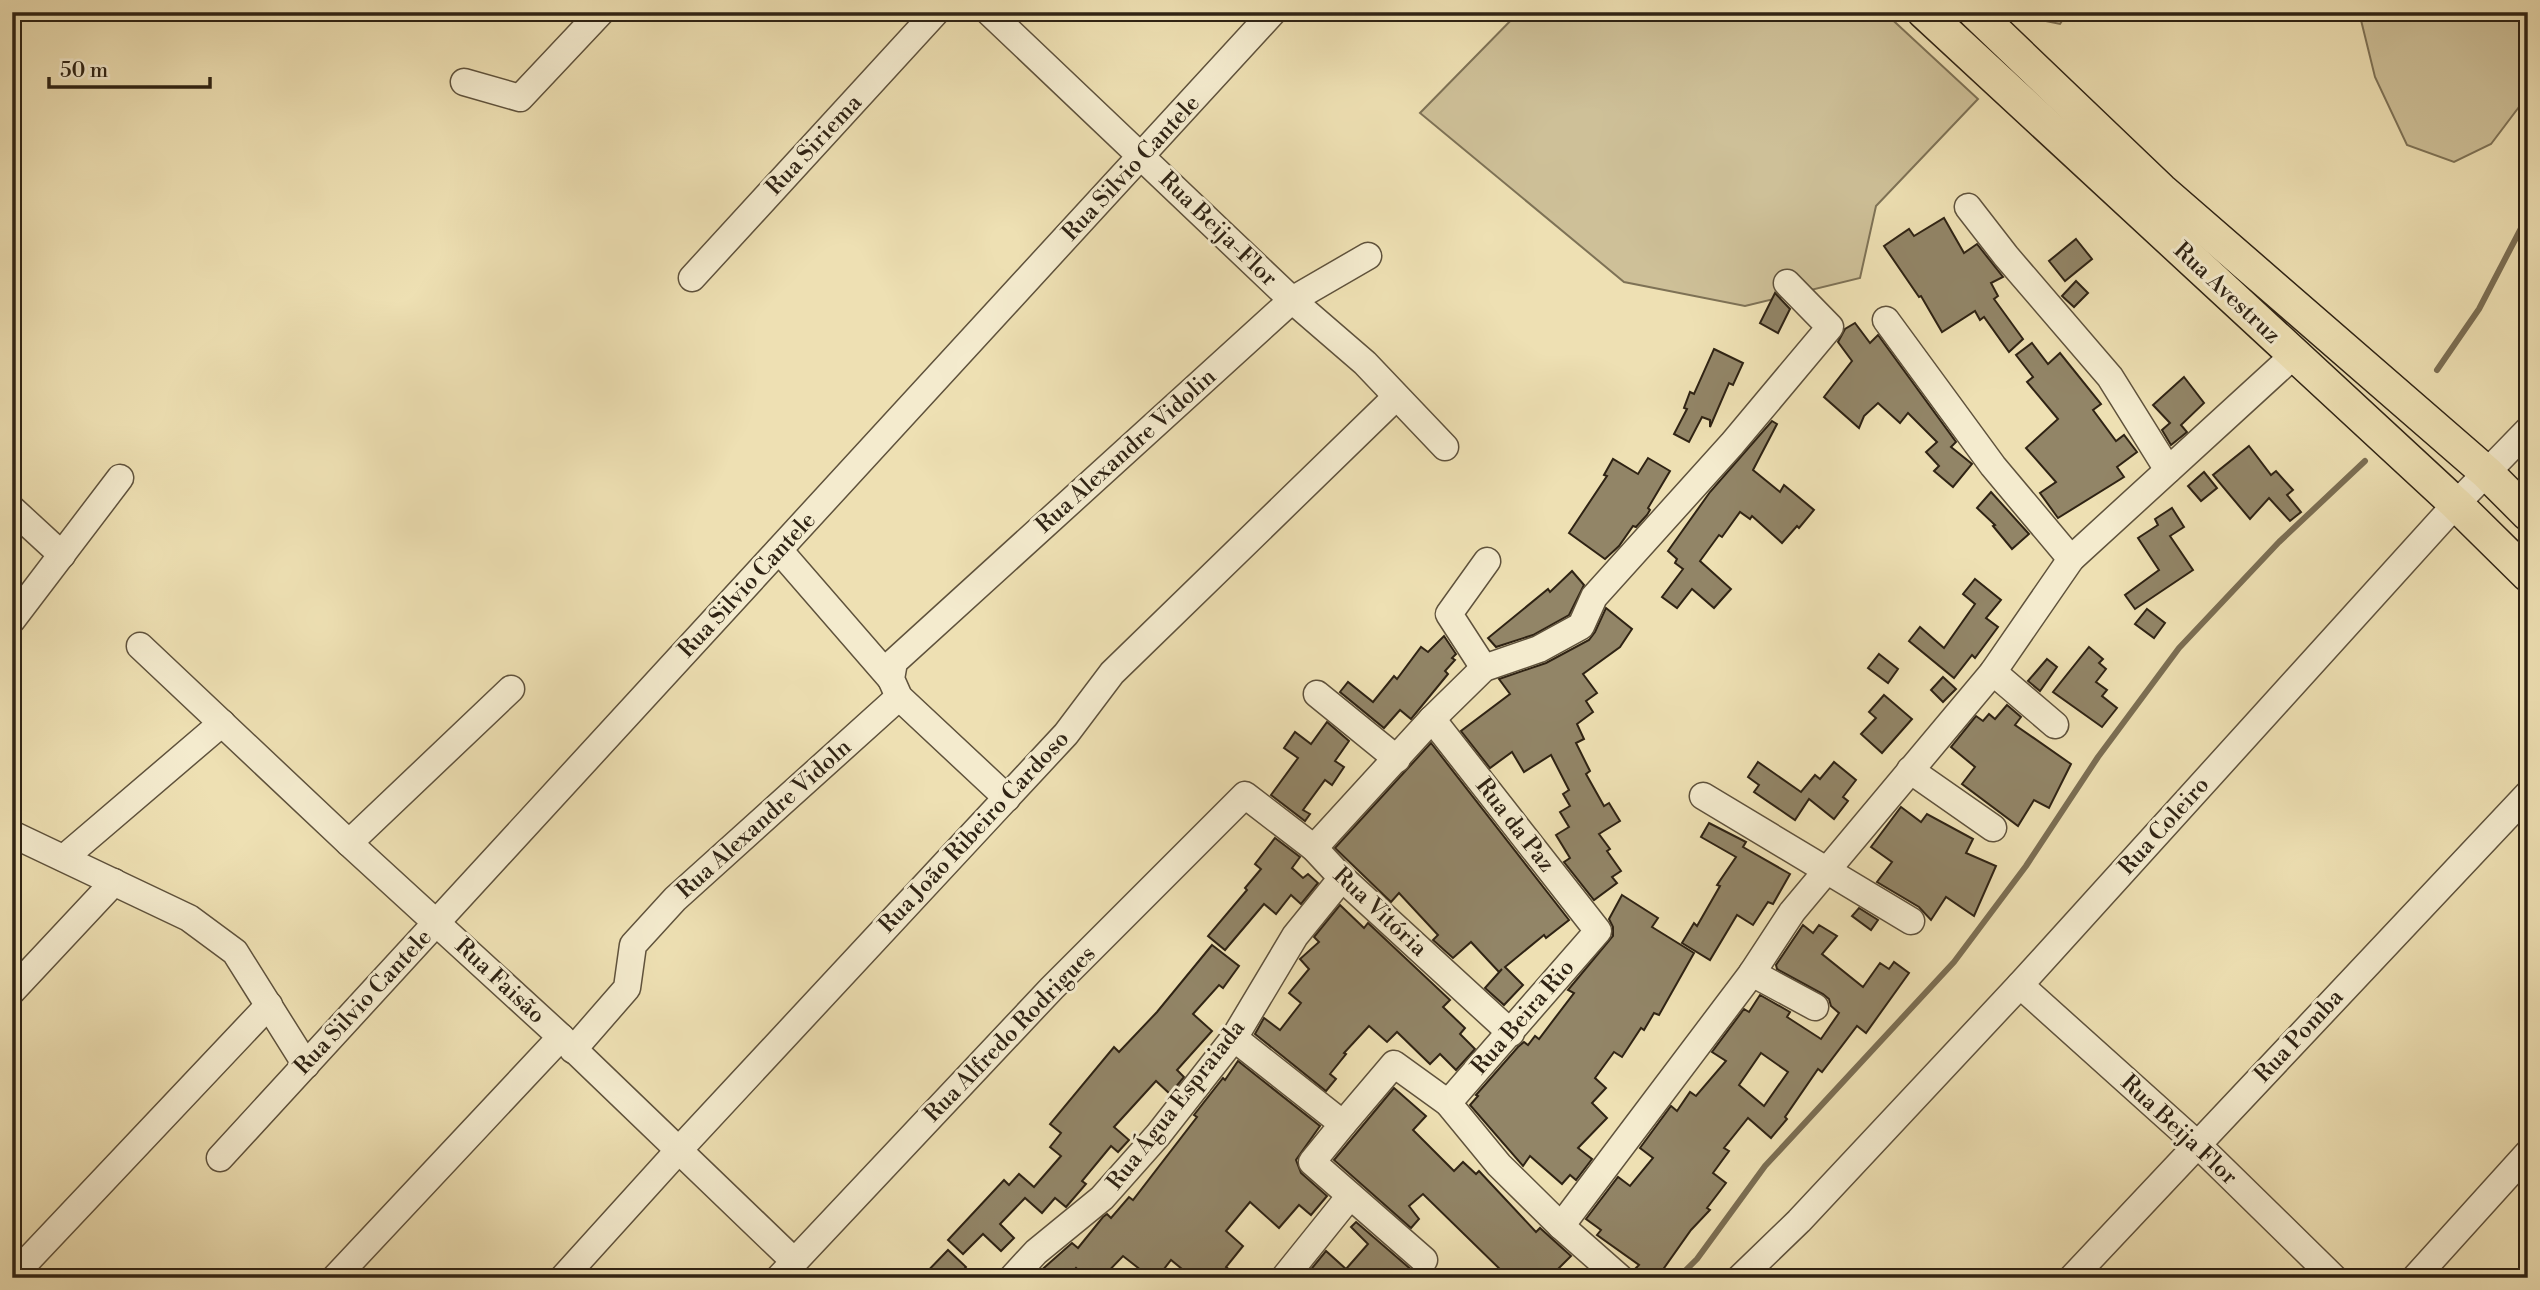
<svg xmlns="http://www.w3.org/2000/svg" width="2540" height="1290" font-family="'Libre Bodoni',serif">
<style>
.green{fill:#cec098;stroke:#7e7256;stroke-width:2}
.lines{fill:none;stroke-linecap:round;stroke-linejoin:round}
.stream{stroke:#7b6e53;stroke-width:6}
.building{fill:#928567;stroke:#2f2314;stroke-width:2;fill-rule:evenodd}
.minor-casing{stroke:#5f523c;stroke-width:29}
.major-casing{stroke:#2f2314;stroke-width:36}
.minor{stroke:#f4ebce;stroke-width:26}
.major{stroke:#eee0b3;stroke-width:33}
.labels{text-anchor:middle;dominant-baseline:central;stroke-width:6;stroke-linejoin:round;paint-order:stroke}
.street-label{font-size:23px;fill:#2f2314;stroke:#f4ebce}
</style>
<rect width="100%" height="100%" fill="#eee0b3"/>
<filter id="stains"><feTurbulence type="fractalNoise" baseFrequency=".00286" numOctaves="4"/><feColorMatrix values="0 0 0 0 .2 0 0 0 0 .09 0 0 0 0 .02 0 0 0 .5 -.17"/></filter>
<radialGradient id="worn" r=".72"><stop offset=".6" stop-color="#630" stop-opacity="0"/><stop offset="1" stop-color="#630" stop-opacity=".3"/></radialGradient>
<!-- green -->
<g class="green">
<path d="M1519,12H1884L1978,99L1876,206L1860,278L1745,306L1624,282L1420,113Z"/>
<path d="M2024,12H2068L2060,24L2031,18Z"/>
<path d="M2359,12H2528V95L2491,144L2454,162L2407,145L2375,77Z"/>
</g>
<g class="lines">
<!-- stream -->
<g class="stream">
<path d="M2437,370L2479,309L2528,215"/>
<path d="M1678,1278L1697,1259L1765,1166L1954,962L2026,866L2098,757L2179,648L2279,542L2365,461"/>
</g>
</g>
<!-- building -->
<g class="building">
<path d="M1944,218L1964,253L1977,244L2003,277L1991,283L1998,296L1994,299L2023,339L2009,352L1984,317L1980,320L1975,311L1942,332L1921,296L1919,297L1884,246L1909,229L1914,236Z"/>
<path d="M2076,239L2092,259L2065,281L2049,261Z"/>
<path d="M2076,281L2088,293L2074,307L2062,296Z"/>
<path d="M1775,293L1790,309L1778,333L1760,323Z"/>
<path d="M1855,323L1870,343L1878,335L1956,442L1951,447L1972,464L1953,487L1934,471L1939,466L1926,452L1937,442L1908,413L1900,423L1878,403L1864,416L1859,428L1824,397L1852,361L1838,342L1845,329Z"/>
<path d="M2032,343L2048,364L2060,353L2101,404L2093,410L2116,441L2124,435L2137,452L2117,467L2124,477L2058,518L2040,493L2056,482L2026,448L2058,419L2027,382L2033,377L2016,355Z"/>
<path d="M1714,349L1743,363L1733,385L1729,383L1710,427V420L1702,417L1689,442L1674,434L1687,409L1684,408L1690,392L1694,394Z"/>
<path d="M2184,377L2204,403L2181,425L2187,432L2171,445L2162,430L2170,423L2153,405Z"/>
<path d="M1772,421L1777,424L1753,470L1780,492L1784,485L1814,510L1799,528L1797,526L1782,543L1752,516L1750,519L1740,512L1722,537L1719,535L1700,561L1731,589L1714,608L1692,589L1677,608L1662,597L1683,569L1675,563L1677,559L1668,551L1710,492Z"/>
<path d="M2249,446L2271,475L2276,471L2293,490L2287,495L2301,512L2290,521L2269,498L2250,519L2213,475Z"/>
<path d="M1648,458L1670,471L1648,508L1650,510L1647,515L1636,527L1633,526L1619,546L1605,559L1569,533L1607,476L1604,475L1613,459L1638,474Z"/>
<path d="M2204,472L2217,488L2201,501L2188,486Z"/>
<path d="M1991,492L2029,534L2012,549L1993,526L1995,525L1977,508Z"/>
<path d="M2172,508L2184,527L2170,536L2193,570L2135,609L2125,595L2159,570L2138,538L2158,525L2155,519Z"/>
<path d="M1572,571L1584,585L1569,615L1533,635L1496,647L1488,638L1548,589L1550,592Z"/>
<path d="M1975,579L2001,600L1986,618L1998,627L1975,658L1972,655L1954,678L1909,641L1920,627L1944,648L1975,604L1963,594Z"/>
<path d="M1606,608L1632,629L1620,647L1583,674L1597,693L1586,701L1593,712L1577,724L1584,739L1576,743L1590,771L1586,774L1604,806L1609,803L1620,821L1599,834L1610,849L1607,851L1621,871L1612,877L1617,883L1594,900L1564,862L1570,858L1556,835L1569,827L1560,812L1570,806L1563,794L1569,790L1551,755L1524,772L1512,752L1490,768L1461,731L1510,694L1499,679L1546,663L1589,640L1595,632Z"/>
<path d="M2147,609L2165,623L2154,638L2135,624Z"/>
<path d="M1444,636L1456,654L1452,658L1455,660L1445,671L1448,674L1411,719L1400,710L1384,728L1340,692L1348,682L1373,702L1394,676L1397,679L1421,647L1428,652Z"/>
<path d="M2089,647L2103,659L2099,663L2106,669L2096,682L2107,690L2102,696L2117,708L2102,727L2053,692Z"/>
<path d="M1879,654L1898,669L1888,683L1868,668Z"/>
<path d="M2047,659L2057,667L2040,691L2028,681Z"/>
<path d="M1943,677L1956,689L1943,702L1931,690Z"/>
<path d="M1884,695L1912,719L1882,753L1861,734L1876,718L1869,712Z"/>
<path d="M2007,705L2021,717L2015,725L2071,764L2049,808L2034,800L2018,826L1962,784L1975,767L1951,747L1976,716L1983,721L1989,714L1995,719Z"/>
<path d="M1327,722L1349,741L1335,761L1344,767L1332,785L1325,780L1303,810L1310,814L1305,821L1271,795L1298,758L1284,748L1295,732L1311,744Z"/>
<path d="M1431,743L1569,920L1546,938L1544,935L1505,967L1523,985L1504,1005L1485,988L1502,969L1499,972L1471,942L1453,958L1433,940L1438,935L1399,893L1391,902L1335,848Z"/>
<path d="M1758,762L1801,792L1815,775L1820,779L1834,762L1856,780L1843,797L1848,801L1834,819L1809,799L1795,820L1754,792L1759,785L1748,777Z"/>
<path d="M1901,807L1921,822L1927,814L1973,839L1966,853L1996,866L1974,916L1946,897L1931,920L1919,907L1877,882L1892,862L1871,847Z"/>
<path d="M1709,823L1746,842L1743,847L1790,874L1773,904L1768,902L1753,925L1737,915L1710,960L1682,943L1694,923L1697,926L1720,886L1717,885L1736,857L1701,837Z"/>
<path d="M1275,838L1300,857L1292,868L1303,878L1308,874L1318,883L1301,904L1291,895L1276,914L1264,904L1225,950L1208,936L1247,890L1245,888L1261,869L1255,864Z"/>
<path d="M1622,895L1658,918L1652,927L1694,953L1659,1015L1654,1013L1644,1030L1641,1028L1622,1057L1614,1052L1595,1078L1606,1088L1592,1103L1607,1118L1578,1148L1592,1159L1576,1180L1570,1175L1562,1184L1530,1156L1523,1166L1470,1105L1478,1096L1476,1095L1518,1047L1524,1042L1528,1045L1535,1036L1539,1039L1574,993L1568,990L1613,936V927L1609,919Z"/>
<path d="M1340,905L1364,928L1368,923L1450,1000L1443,1007L1465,1028L1460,1034L1475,1049L1456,1070L1440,1054L1430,1064L1397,1032L1387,1042L1369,1026L1344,1053L1346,1054L1330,1074L1336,1079L1326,1091L1255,1034L1264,1018L1280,1030L1301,1003L1289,993L1309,969L1300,959L1319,942L1314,937Z"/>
<path d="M1859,908L1878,920L1871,930L1852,916Z"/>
<path d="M1803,925L1813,933L1819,925L1837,936L1822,954L1863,987L1880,963L1889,969L1894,962L1909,973L1866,1033L1857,1026L1822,1072L1818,1069L1785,1117L1787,1119L1771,1138L1748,1118L1724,1148L1729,1151L1713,1173L1726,1183L1707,1208L1710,1210L1691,1230L1657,1278H1647L1635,1269L1639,1265L1597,1235L1601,1230L1586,1219L1618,1177L1630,1186L1653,1158L1640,1148L1671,1106L1677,1111L1690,1092L1696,1096L1726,1061L1712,1052L1744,1009L1749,1012L1760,995L1790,1012L1787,1017L1821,1039L1839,1013L1831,1006L1829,999L1823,994L1777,969L1776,965ZM1761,1053L1788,1072L1764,1106L1739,1085Z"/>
<path d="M1212,945L1239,966L1223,988L1219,985L1193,1014L1212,1031L1177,1070L1184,1077L1170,1094L1156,1081L1114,1127L1129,1140L1118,1152L1111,1146L1082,1181L1086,1184L1066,1207L1055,1198L1042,1213L1025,1198L1000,1224L1014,1238L1001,1251L983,1234L963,1254L948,1240L1004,1180L1009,1185L1019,1174L1034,1187L1061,1156L1050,1147L1061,1133L1050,1124L1114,1047L1119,1052L1157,1012Z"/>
<path d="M1238,1061L1320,1126L1296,1160L1301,1173L1327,1196L1311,1215L1299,1205L1279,1228L1250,1202L1226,1231L1243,1246L1226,1267L1240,1278H1193L1171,1260L1157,1278H1151L1123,1256L1102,1278H1087L1076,1268L1067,1278H1041L1037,1274L1072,1243L1078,1248L1103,1217L1107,1214L1111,1218L1129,1197L1133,1200L1197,1117L1194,1115L1223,1078L1225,1080Z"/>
<path d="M1394,1088L1426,1116L1413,1130L1454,1171L1463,1162L1476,1174L1479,1171L1536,1232L1540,1228L1571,1256L1549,1278H1509L1423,1194L1409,1206L1419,1219L1411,1228L1334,1160Z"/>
<path d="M1356,1222L1414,1272L1431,1278H1304L1326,1251L1346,1269L1368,1244L1351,1227Z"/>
<path d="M948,1250L966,1267L956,1278H921Z"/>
</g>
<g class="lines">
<defs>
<g id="minor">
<path d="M989,12L1292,300L1365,363L1445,447"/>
<path d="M464,82L520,98L601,12"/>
<path d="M1968,207L2006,256L2110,377L2168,470"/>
<path d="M692,278L936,12"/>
<path d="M1886,320L1993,466L2071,559"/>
<path d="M12,509L62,555"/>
<path d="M779,550L891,679"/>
<path d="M12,620L120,478"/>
<path d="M140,646L349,843L561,1037L794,1261"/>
<path d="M1484,668L1449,614L1487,561"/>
<path d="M1993,672L2055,725"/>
<path d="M1317,694L1397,759"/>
<path d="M1432,719L1598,931L1448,1103"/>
<path d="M1910,770L1993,828"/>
<path d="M1703,796L1911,921"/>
<path d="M1007,798L899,697L891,679L894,662L1292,300L1368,256"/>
<path d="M12,834L189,918L235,952L306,1065"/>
<path d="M349,843L511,689"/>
<path d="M1314,848L1432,719L1484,668L1539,649L1581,626L1594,597L1732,444L1830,327L1787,283"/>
<path d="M64,858L222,723"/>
<path d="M1752,973L1815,1007"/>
<path d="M2020,985L2197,1144L2334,1278"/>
<path d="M12,991L114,882"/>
<path d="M1234,1038L1343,1124L1312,1162L1424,1260"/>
<path d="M573,1050L627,988L633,945L675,899L899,697"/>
<path d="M1343,1124L1394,1064L1448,1103L1499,1165L1561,1226L1620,1278"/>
<path d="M220,1158L1273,12"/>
<path d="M1561,1226L1752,973L1792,912L1993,672L2071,559L2294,355"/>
<path d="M12,1277L269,1005"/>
<path d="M335,1278L561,1037"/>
<path d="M563,1278L678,1151L1066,734L1112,673L1396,397"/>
<path d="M779,1278L1052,988L1245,795L1314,848L1342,878L1511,1033"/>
<path d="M1012,1278L1036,1252L1102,1198L1158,1135L1234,1038L1295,936L1342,878"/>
<path d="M1284,1278L1350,1196"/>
<path d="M1740,1278L1799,1221L2020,985L2456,504L2528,430"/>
<path d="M2072,1278L2528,794"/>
<path d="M2415,1278L2528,1153"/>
</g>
<g id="major">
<path d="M1924,12L2456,504L2528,575"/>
<path d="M1975,12L2161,190L2487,473L2528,514"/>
</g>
</defs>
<!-- minor casing -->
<use href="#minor" class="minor-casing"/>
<!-- major casing -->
<use href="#major" class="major-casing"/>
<!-- minor -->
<use href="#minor" class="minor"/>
<!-- major -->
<use href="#major" class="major"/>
</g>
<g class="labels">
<!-- street labels -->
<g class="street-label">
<text transform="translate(814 145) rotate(-47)">Rua Siriema</text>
<text transform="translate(1131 168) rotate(-47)">Rua Silvio Cantele</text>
<text transform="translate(1218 229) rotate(44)">Rua Beija-Flor</text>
<text transform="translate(2227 293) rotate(43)">Rua Avestruz</text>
<text transform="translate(1126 451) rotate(-42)">Rua Alexandre Vidolin</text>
<text transform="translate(747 585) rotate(-47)">Rua Silvio Cantele</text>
<text transform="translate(764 819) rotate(-42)">Rua Alexandre Vidoln</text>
<text transform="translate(1515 825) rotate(52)">Rua da Paz</text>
<text transform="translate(2164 826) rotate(-48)">Rua Coleiro</text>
<text transform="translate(974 832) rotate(-47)">Rua João Ribeiro Cardoso</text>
<text transform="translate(1380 912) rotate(43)">Rua Vitória</text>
<text transform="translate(500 981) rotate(43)">Rua Faisão</text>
<text transform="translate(363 1002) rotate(-47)">Rua Silvio Cantele</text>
<text transform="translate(1523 1017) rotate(-49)">Rua Beira Rio</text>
<text transform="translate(1010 1034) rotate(-46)">Rua Alfredo Rodrigues</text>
<text transform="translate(2299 1036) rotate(-47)">Rua Pomba</text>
<text transform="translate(1176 1105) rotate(-52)">Rua Água Espraiada</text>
<text transform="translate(2179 1130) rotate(43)">Rua Beija Flor</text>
</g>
</g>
<!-- margin -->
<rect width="2540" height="1290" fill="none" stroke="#eee0b3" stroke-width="42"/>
<rect x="14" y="14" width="2512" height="1262" fill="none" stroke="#2f2314" stroke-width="3.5"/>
<rect x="21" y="21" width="2498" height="1248" fill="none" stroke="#2f2314" stroke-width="2"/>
<!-- scale -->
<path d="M49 77v10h161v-10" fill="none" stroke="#2f2314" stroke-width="3.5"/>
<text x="60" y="77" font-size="21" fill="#2f2314" stroke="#f4ebce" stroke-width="5" paint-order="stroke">50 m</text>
<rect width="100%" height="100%" filter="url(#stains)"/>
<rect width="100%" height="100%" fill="url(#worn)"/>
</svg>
